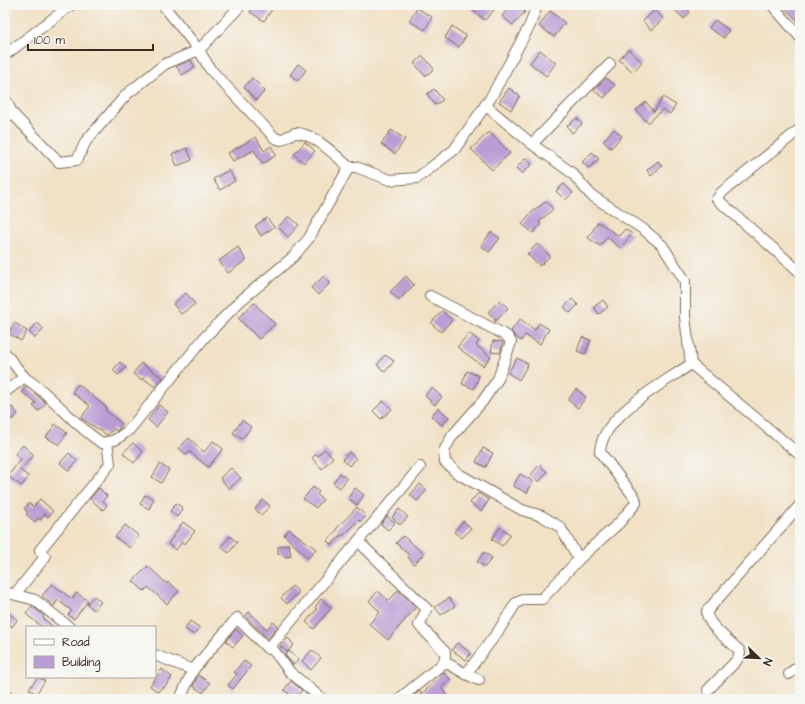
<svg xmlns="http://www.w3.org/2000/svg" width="805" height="704" font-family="'Architects Daughter',sans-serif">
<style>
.building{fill:#ba9cd4}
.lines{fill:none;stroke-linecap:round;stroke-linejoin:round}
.minor-casing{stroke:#7b6a58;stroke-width:12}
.minor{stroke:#fff;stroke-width:10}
</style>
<rect width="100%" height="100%" fill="#f6f6f2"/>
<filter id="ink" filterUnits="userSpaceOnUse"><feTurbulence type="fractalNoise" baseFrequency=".025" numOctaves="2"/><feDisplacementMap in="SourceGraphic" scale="8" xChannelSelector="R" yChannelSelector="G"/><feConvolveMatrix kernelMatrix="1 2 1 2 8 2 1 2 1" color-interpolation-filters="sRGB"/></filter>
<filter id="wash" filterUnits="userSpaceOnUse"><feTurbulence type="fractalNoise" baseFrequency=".012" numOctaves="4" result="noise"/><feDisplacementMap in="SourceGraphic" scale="16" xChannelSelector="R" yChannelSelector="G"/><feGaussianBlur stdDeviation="0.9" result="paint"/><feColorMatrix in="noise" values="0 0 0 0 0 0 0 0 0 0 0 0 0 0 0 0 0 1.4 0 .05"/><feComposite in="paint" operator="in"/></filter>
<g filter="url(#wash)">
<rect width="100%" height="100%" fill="#f1e1c5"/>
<g id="blocks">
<!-- building -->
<g class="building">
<path d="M254,5H275L264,21L250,12Z"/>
<path d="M475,5H488L494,10L485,20L471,9Z"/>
<path d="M511,5H516L525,12L513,25L502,16Z"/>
<path d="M670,5H683L690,12L684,19Z"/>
<path d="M782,5H800V23Z"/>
<path d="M417,8L432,17L425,30L409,21Z"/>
<path d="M655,10L663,19L651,30L643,21Z"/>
<path d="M550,11L565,23L554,37L539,26Z"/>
<path d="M715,20L729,30L724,38L709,28Z"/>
<path d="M452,26L466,36L459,47L445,38Z"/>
<path d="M628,49L642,62L633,72L619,60Z"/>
<path d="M540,50L556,63L546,76L530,63Z"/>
<path d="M423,56L434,69L425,76L414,63Z"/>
<path d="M191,60L195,67L182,75L176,66Z"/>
<path d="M298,64L306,70L298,81L290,75Z"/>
<path d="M252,78L265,91L256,100L244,87Z"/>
<path d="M606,78L615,85L604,98L594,90Z"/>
<path d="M509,88L520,96L511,110L499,102Z"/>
<path d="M434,89L443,100L435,105L427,94Z"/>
<path d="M663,97L676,105L670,114L663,109L648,123L636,110L646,102L654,112Z"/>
<path d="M577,118L582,124L572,133L567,126Z"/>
<path d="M614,129L622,136L611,148L603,141Z"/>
<path d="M391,130L405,139L395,154L381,144Z"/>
<path d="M489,132L510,153L492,170L471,149Z"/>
<path d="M256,137L264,151L271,146L276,155L263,164L254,150L233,161L228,153Z"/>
<path d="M305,142L315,151L304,163L294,154Z"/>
<path d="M187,148L192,160L177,166L172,154Z"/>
<path d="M592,152L599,159L589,168L582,162Z"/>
<path d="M526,158L532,164L522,174L516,168Z"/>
<path d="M658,161L662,166L651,176L647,170Z"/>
<path d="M229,170L235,181L220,190L213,179Z"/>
<path d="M564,184L573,193L565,200L556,191Z"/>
<path d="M546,201L553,209L539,222L541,224L533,233L522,224L529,215Z"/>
<path d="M289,216L299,225L288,237L278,227Z"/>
<path d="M267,218L274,227L261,236L255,226Z"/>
<path d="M598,222L619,236L625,229L632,234L620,248L607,237L600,246L588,238Z"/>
<path d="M491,232L500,238L489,252L481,246Z"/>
<path d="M537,244L550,256L540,266L527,254Z"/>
<path d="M238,247L246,260L228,273L219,261Z"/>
<path d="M324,276L330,283L318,295L311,288Z"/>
<path d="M406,276L414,285L399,300L390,292Z"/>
<path d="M186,293L195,304L181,314L173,304Z"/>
<path d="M572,299L578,305L570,313L564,307Z"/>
<path d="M500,300L508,308L495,322V319L488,312Z"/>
<path d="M603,300L608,307L599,314L594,307Z"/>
<path d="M254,303L275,324L259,339L238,318Z"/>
<path d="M442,311L452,320L441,332L431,323Z"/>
<path d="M520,319L535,330L539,323L549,329L540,344L525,335L521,341L516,337L511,331Z"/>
<path d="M15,323L27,331L21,341L8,333Z"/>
<path d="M37,323L44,329L35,338L29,332Z"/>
<path d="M469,333L479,341L476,345L491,357L483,366L457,347Z"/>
<path d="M582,337L591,340L585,354L577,351Z"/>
<path d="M493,341L503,342L500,353L491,352Z"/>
<path d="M385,355L394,361L385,372L377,365Z"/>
<path d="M517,358L528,364L519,380L508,373Z"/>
<path d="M120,362L126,368L118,375L113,370Z"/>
<path d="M141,363L163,378L155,387L143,378L142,380L133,374Z"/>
<path d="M467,371L479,376L474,389L462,384Z"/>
<path d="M78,384L107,408L105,410L122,424L117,431L114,429L107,435L81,418L90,406L72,392Z"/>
<path d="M26,386L46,403L39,411L33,406L36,403L22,392Z"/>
<path d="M432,388L442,397L435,405L425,396Z"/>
<path d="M576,389L586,397L578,408L568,400Z"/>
<path d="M383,401L392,409L381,419L373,411Z"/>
<path d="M159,405L168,412L156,427L148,420Z"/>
<path d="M12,407L18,414L12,420L5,413Z"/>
<path d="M438,408L449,417L442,425L431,416Z"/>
<path d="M242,420L251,427L242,439L233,433Z"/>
<path d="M55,424L67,433L59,445L46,437Z"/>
<path d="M189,438L204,452L213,441L223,449L208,467L190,452L186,455L179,448Z"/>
<path d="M133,443L143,452L134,463L123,453Z"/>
<path d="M23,445L34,455L20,470L29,477L21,486L8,476L21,459L15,454Z"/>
<path d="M483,448L493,453L486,467L476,462Z"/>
<path d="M324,449L333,457L322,469L312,458L316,454L318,456Z"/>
<path d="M349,452L356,459L349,466L343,459Z"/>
<path d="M69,453L77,461L69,471L60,463Z"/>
<path d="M160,464L169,470L161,483L152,477Z"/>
<path d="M539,465L547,472L539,482L531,475Z"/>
<path d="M231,468L241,478L229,489L220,478Z"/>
<path d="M340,473L347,479L340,488L333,483Z"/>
<path d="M520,474L533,481L527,493L513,486Z"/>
<path d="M420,484L427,490L417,501L410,495Z"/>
<path d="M313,487L319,492L317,494L323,500L316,508L303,499Z"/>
<path d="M99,488L107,496L103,501L107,505L103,510L90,499Z"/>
<path d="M355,488L364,495L357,505L348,498Z"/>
<path d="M478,493L489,500L481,511L470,503Z"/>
<path d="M145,495L154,499L149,509L140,504Z"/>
<path d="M40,499L53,511L48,517L45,514L40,520L38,518L35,522L26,514L28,512L24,509L29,503L33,507Z"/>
<path d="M263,500L270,506L261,515L255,509Z"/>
<path d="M176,503L183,508L177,517L170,511Z"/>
<path d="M357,507L366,516L360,522L359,520L343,536L341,535L332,545L327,541L337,530L336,529Z"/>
<path d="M399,509L408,517L400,525L392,517Z"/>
<path d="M387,516L395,523L388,530L381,524Z"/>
<path d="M463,521L471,528L462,538L454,532Z"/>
<path d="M183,522L195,531L185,544L182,542L176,550L168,544Z"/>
<path d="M125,525L139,536L130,548L115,537Z"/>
<path d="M500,527L511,535L502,546L492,539Z"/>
<path d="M289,529L316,549L308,558L284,535Z"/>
<path d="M230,536L237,542L229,553L221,547Z"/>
<path d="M403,536L424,554L414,564L408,557L409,555L396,543Z"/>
<path d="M289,544L291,556L285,557L278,553V547Z"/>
<path d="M484,552L492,558L485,567L477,562Z"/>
<path d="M148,566L167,584L168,582L179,591L167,604L148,587L144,591L133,581Z"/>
<path d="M52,584L72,599L77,593L88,601L74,619L68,615L72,611L58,600L54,606L42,596Z"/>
<path d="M292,586L299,592L287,604L281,598Z"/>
<path d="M398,590L416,607L388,640L369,624L380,612L369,601L378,591L389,601Z"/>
<path d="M94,596L101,602L94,610L87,604Z"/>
<path d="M449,598L455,606L441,615L435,607Z"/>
<path d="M321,599L331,608L314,629L306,622L317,609L315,607Z"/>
<path d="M32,606L44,616L43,618L53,627H42L26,614Z"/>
<path d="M5,610L17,620L12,627L5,621Z"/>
<path d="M249,612L267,629L273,622L278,626L268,639L245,616Z"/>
<path d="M190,621L200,628L194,635L185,629Z"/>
<path d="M236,629L243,636L233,647L226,641Z"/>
<path d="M288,638L294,645L287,652L280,646Z"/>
<path d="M457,643L471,653L466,660L452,650Z"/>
<path d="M312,650L321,658L311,670L302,661Z"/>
<path d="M289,651L299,660L293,665L285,655Z"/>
<path d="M244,661L251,666L233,689L228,685L237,674L234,672Z"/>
<path d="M162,669L172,677L164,688L162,687L158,692L150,686Z"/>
<path d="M443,672L450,679L441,688L447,694L442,699H411L419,691L422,694Z"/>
<path d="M198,675L210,683L203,693L193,686Z"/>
<path d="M38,677L45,681L36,694L29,689Z"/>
<path d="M291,681L302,690L295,699L284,690Z"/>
</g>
</g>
</g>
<g filter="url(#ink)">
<use href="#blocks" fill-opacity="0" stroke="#7b6a58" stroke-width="1"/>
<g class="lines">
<defs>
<g id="minor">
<path d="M241,5L199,50L210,69L275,138L281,140C285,138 291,134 295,133C313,132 336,156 349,167"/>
<path d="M772,5L800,37"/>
<path d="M5,55L71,5"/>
<path d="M5,98L12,113L59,162L77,160L86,141L127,94L165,64L199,50L163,5"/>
<path d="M485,105L532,144L572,173L591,195L643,229L662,245L685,281V317L691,364"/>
<path d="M800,129L721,193L717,199L800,272"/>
<path d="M532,144L610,64"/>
<path d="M430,296L507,336L511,342L498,379L482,402L452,436L444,451L445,462L457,473L522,510L542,516L560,527L579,559"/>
<path d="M5,353L25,378"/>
<path d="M5,392L23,378H25C54,396 73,425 102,443L115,440L129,430L204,338L239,302L293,257L309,238L349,167H356L390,180L417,178L454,150L490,99L530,25L537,5"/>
<path d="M358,541L427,609L419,625L445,652V662"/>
<path d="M5,592L35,600L69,627"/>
<path d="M15,594L45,557L40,550L110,464L107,442"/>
<path d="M271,647L290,672L322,699"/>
<path d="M155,655L193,670"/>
<path d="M466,674L479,680"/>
<path d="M789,674L800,665"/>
<path d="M708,690L737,660L740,653L739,650C730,641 705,624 707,611L800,505"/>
<path d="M5,693L9,699"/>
<path d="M180,699L193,670L237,618L268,649L420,467"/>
<path d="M399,699L445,662L466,674L499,630L516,603L525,599H542L579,559L619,523L636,503L635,498L600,452C601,416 664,383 691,364L800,455"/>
</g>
</defs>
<!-- minor casing -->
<use href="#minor" class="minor-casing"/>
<!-- minor -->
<use href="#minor" class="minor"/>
</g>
</g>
<!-- margin -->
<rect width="805" height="704" fill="none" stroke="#f6f6f2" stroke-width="20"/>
<!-- legend -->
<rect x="26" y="626" width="130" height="52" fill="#f6f6f2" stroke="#aba49d"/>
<rect x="34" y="639" width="20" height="6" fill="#ffffff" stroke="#aba49d"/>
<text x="62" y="646" font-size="12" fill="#3b2a1e">Road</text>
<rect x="34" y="656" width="20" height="12" fill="#ba9cd4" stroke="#aba49d"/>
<text x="62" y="666" font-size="12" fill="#3b2a1e">Building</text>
<!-- north arrow -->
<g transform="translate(759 658) rotate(113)" stroke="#f6f6f2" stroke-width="3" paint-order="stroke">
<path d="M0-3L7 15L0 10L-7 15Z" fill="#3b2a1e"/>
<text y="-6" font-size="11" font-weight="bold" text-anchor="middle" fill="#3b2a1e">N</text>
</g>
<!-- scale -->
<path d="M28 44v6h125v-6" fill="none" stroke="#3b2a1e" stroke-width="2"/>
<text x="34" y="44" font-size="12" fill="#3b2a1e" stroke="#f6f6f2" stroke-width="3" paint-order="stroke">100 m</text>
</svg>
